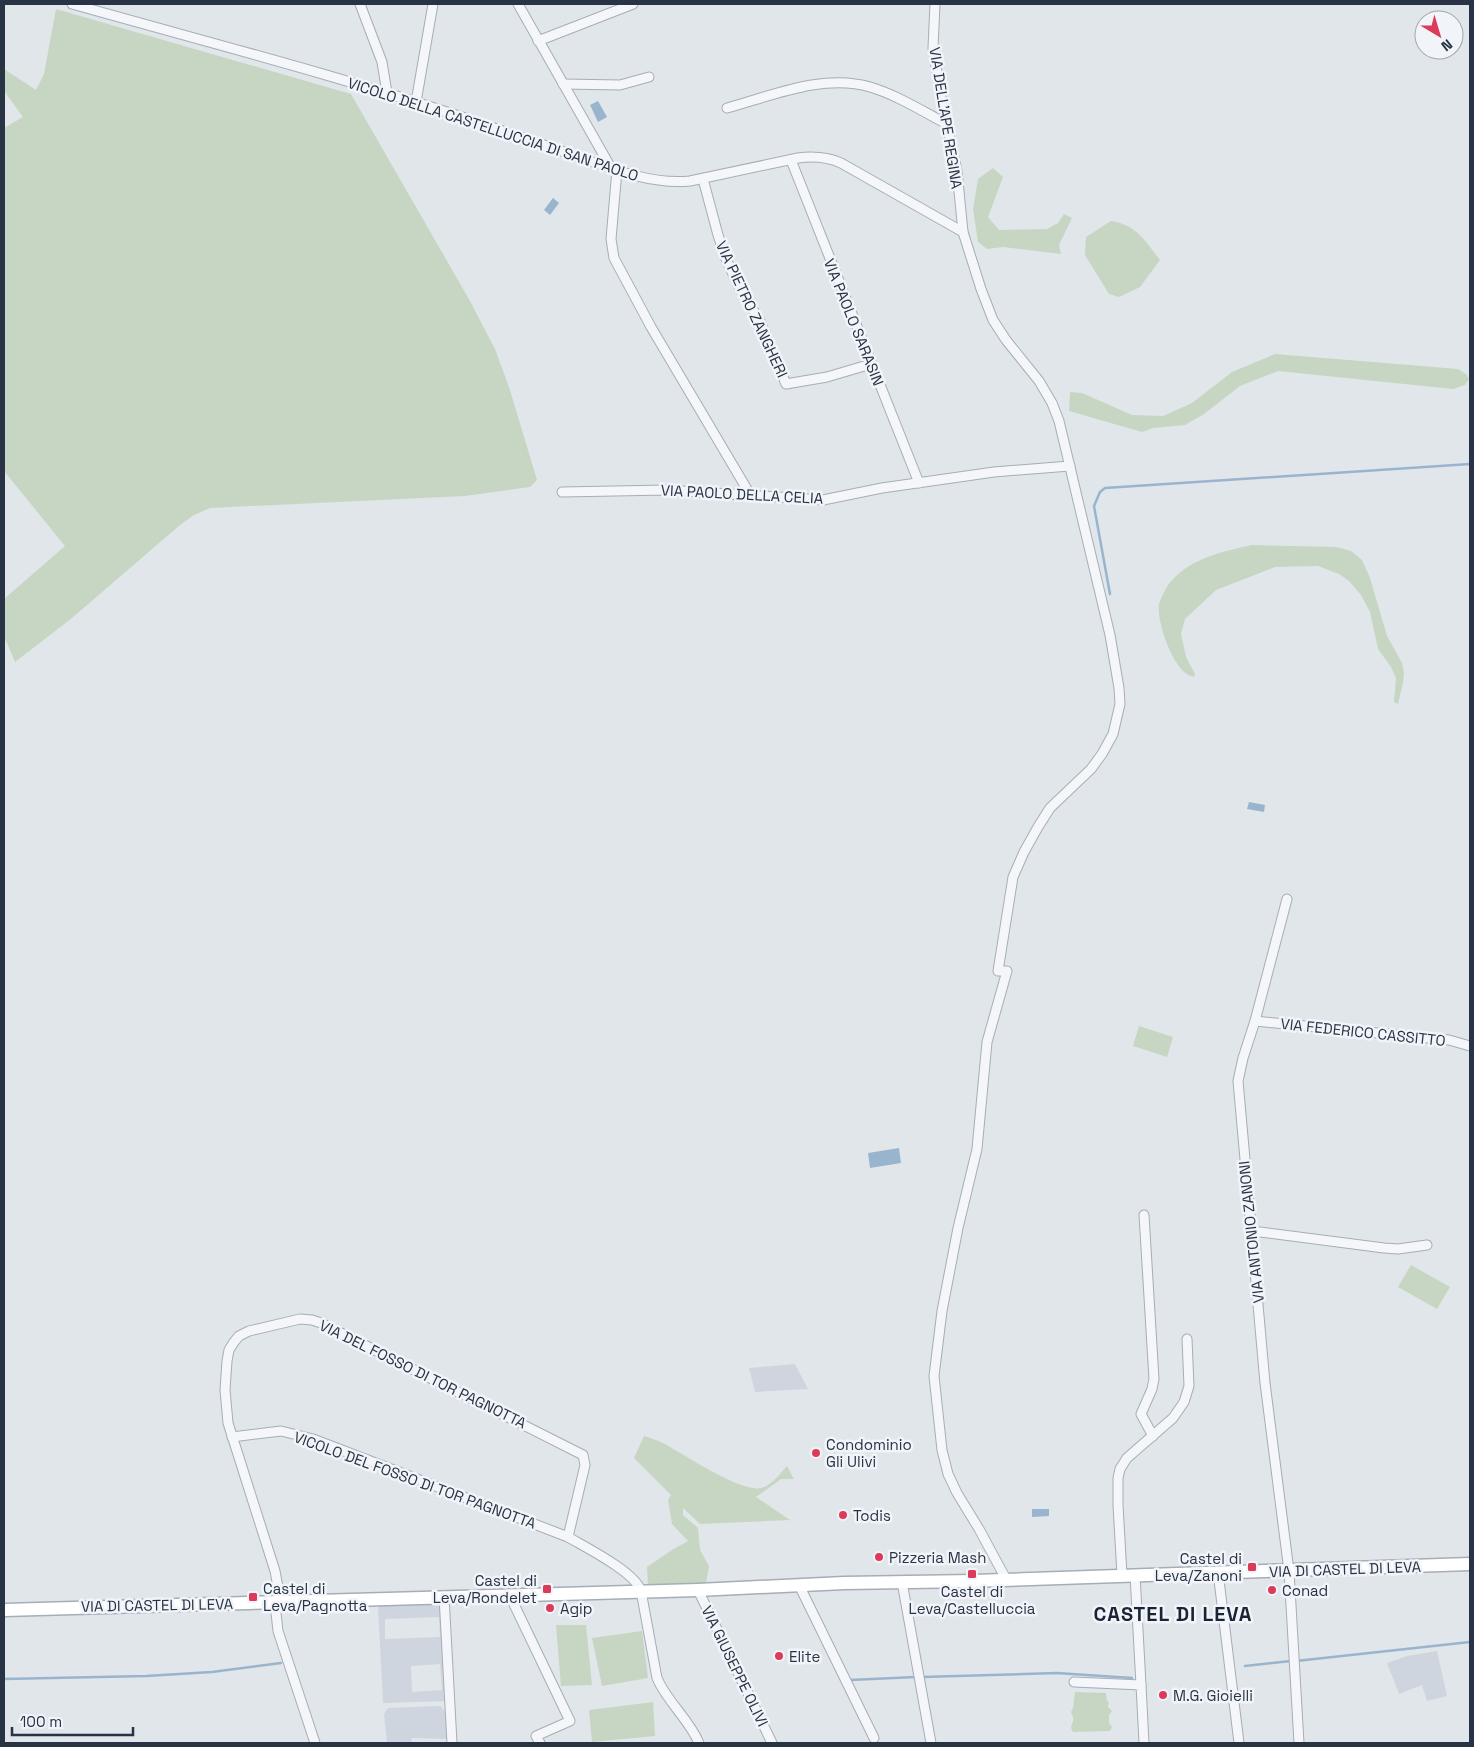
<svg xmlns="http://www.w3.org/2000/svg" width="1474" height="1747" font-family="'Space Grotesk',sans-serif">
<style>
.built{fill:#cfd5de;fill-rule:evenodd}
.green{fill:#c7d6c2}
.water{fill:#99b5ce}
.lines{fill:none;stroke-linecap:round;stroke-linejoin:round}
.stream{stroke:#99b5ce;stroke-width:2.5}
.street-casing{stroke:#a6adb6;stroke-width:11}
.secondary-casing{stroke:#a6adb6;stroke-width:15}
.street{stroke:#f5f6f9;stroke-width:9}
.secondary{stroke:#fff;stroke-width:12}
.poi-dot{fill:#db3b58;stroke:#f1f4f8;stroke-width:2}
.labels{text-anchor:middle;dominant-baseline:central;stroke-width:5;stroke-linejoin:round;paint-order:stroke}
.street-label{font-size:15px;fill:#283345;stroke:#f1f4f8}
.poi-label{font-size:15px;fill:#283345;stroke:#f1f4f8;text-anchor:start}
.district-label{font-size:20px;font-weight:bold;letter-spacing:1px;fill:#1a2436;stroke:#f1f4f8}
</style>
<rect width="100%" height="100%" fill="#e1e6eb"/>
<!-- built -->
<g class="built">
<path d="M795,1364L808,1389L755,1392L749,1368Z"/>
<path d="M441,1605L446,1701L383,1703L378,1606ZM439,1617L440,1637L385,1639V1619ZM440,1664L442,1690L412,1692L411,1666Z"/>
<path d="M1437,1651L1447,1696L1427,1701L1422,1685L1399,1694L1387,1663L1407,1656Z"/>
<path d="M440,1706L447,1714L449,1743H447V1739L412,1738L411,1743H387L384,1714L388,1708Z"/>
</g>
<!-- green -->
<g class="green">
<path d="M56,9L351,94L470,301L495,349L509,387L537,480L530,487L465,496L210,508L194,515L180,525L72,618L15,662L4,636V599L65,546L4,471V128L23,117L4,91V69L36,90L44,74Z"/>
<path d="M993,168L1003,177L988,217L999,230L1047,229L1058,223L1064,214L1072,218L1059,245L1061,254L1003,247L987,249L978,242L973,209L978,179Z"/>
<path d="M1111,221C1137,225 1145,241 1160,260L1140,287L1119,297L1109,294L1085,255L1086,237Z"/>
<path d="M1275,354L1458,369L1466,374L1469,379L1465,385L1453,389L1278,371L1240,386L1204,414L1185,425L1153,428L1142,432L1069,411L1070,392L1082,393L1132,415L1163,416L1192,403L1232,372Z"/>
<path d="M1252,545L1336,547L1351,551L1362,560L1370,578L1387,636L1402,663L1404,673L1403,683L1398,704L1394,702L1396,678L1391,667L1378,649L1370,612L1361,595L1349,581L1339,574L1318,566L1275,567L1216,590L1185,619L1181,634L1186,657L1195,674L1194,677C1174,675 1156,621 1159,604C1161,598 1167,585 1172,580C1194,557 1222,552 1252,545Z"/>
<path d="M1139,1026L1173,1037L1167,1057L1133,1046Z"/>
<path d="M1411,1265L1450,1287L1437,1309L1398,1287Z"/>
<path d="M644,1436C650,1438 657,1440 663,1443C682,1453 741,1493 761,1488C771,1486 780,1474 787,1466L794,1479H781L756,1497L790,1520L700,1524L683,1508V1515L698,1528L700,1550L709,1566L706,1584L648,1585L647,1567L672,1550L688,1541L672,1524L668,1500L671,1495L634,1458Z"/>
<path d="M556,1625H586L592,1685L561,1686Z"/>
<path d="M642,1631L648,1678L602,1686L592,1638Z"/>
<path d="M1075,1692L1106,1693L1107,1701L1109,1702L1108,1707L1112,1711L1109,1715V1723L1112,1727L1110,1731L1073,1732L1071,1728C1073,1719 1075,1721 1071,1712L1073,1708Z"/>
<path d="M653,1702L655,1736L592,1742L589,1710Z"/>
</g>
<!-- water -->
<g class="water">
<path d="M598,101L607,117L598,122L590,105Z"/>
<path d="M553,198L559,203L550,215L544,210Z"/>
<path d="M1249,802L1265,805L1264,812L1247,809Z"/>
<path d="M899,1148L901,1163L870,1168L868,1153Z"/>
<path d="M1032,1509H1049V1516L1032,1517Z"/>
</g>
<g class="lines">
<!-- stream -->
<g class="stream">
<path d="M1469,4H1470"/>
<path d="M1110,594L1094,506L1100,492L1105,488L1470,464"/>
<path d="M1296,1661L1470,1642"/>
<path d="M1245,1666L1291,1661"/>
<path d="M922,1677L1057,1673L1132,1678"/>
<path d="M4,1679L146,1676L212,1672L281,1663"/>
<path d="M850,1680L916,1677"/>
</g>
<defs>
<g id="street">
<path d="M72,4C203,41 336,75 465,118C501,130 537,143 573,155C610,168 650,185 690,181L798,158C813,156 827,157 841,163L963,232"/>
<path d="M360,4L382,62L387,93"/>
<path d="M518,4L611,168"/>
<path d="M935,4L933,48L941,97L957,171L963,232L981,289L993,320L1006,340L1039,381L1052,403L1059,421L1110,635L1119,688L1120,704L1113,734L1102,754L1091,769L1050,808L1038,827L1024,852L1013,877L998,971H1007L987,1042L977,1149L958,1228L942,1311L934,1376L942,1450L948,1474L957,1493L979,1529L1006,1579"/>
<path d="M538,41L633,4"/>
<path d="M563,84L620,85L649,77"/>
<path d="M416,102L433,4"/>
<path d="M727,108C771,96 824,73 870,87C897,95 922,111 947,124"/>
<path d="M791,160L919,483"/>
<path d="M617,170L611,239L614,258L651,327L751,496"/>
<path d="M703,179L718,235L726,259L740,289L760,321L786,384L827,377L871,364"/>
<path d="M562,492L667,490L823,500L882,488L994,472L1070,466"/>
<path d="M1287,899L1255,1021L1243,1058L1238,1081L1265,1383L1289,1571L1299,1743"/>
<path d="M1255,1021L1449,1040L1470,1046"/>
<path d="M1144,1215L1154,1379L1152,1389L1141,1414L1153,1436"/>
<path d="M1252,1231L1384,1248L1398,1249L1427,1245"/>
<path d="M232,1437L281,1431L313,1439L568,1537"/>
<path d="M1218,1572L1239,1743"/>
<path d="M1122,1575L1118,1505V1478L1120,1469L1127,1458L1173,1418L1184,1402L1189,1386L1187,1339"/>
<path d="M1135,1575L1141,1685"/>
<path d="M902,1582L931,1743"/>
<path d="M799,1585L874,1738"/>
<path d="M698,1590L772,1743"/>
<path d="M509,1594L570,1721L536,1736L540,1743"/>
<path d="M444,1596L452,1743"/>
<path d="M1074,1682L1141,1685L1144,1743"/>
<path d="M315,1743L278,1631L276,1613L278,1602V1587L275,1571L228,1423L225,1390L227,1361L229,1350L234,1342L239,1336L249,1331L300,1319L312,1320L321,1323L583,1455L585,1465L568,1537C585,1547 635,1572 641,1591L657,1678C667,1702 689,1719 699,1743"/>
</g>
<path id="secondary" d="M4,1610L698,1590L844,1583L973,1581L1470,1564"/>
</defs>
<!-- street casing -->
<use href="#street" class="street-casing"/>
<!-- secondary casing -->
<use href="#secondary" class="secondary-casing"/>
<!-- street -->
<use href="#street" class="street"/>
<!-- secondary -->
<use href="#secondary" class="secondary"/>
</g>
<!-- markers -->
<g class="poi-dot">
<circle cx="816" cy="1453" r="5"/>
<circle cx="843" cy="1515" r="5"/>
<circle cx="879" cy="1557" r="5"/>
<rect x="1247" y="1562" width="10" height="10" rx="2.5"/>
<rect x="967" y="1569" width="10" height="10" rx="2.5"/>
<rect x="542" y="1584" width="10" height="10" rx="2.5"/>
<circle cx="1272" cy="1590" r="5"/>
<rect x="248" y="1592" width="10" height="10" rx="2.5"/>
<circle cx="550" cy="1608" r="5"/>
<circle cx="779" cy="1656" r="5"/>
<circle cx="1163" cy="1695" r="5"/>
</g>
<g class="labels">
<!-- street labels -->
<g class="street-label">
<text transform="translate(946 118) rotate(81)">VIA DELL'APE REGINA</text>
<text transform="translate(493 129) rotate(18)">VICOLO DELLA CASTELLUCCIA DI SAN PAOLO</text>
<text transform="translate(752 309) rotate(65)">VIA PIETRO ZANGHERI</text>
<text transform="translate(854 322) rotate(68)">VIA PAOLO SARASIN</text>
<text transform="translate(742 494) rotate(3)">VIA PAOLO DELLA CELIA</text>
<text transform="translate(1363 1032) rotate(6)">VIA FEDERICO CASSITTO</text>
<text transform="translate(1251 1232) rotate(-96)">VIA ANTONIO ZANONI</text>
<text transform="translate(423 1374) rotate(26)">VIA DEL FOSSO DI TOR PAGNOTTA</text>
<text transform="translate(415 1480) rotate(20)">VICOLO DEL FOSSO DI TOR PAGNOTTA</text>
<text transform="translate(1345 1569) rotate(-2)">VIA DI CASTEL DI LEVA</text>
<text transform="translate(157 1605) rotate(-1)">VIA DI CASTEL DI LEVA</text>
<text transform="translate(735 1666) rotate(64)">VIA GIUSEPPE OLIVI</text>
</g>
<!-- poi labels -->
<g class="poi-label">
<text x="826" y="1444">Condominio<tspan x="826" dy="17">Gli Ulivi</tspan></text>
<text x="853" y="1515">Todis</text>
<text x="889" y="1557">Pizzeria Mash</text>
<text x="1242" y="1558" text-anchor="end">Castel di<tspan x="1242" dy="17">Leva/Zanoni</tspan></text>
<text x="537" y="1580" text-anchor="end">Castel di<tspan x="537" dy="17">Leva/Rondelet</tspan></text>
<text x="263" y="1588">Castel di<tspan x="263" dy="17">Leva/Pagnotta</tspan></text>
<text x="1282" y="1590">Conad</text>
<text x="972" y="1591" text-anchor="middle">Castel di<tspan x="972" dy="17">Leva/Castelluccia</tspan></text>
<text x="560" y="1608">Agip</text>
<text x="789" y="1656">Elite</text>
<text x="1173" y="1695">M.G. Gioielli</text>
</g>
<!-- district labels -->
<g class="district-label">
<text x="1173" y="1614">CASTEL DI LEVA</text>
</g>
</g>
<!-- border -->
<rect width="1474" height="1747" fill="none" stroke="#283345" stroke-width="10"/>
<!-- north arrow -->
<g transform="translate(1439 35) rotate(142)"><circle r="24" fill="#f1f4f8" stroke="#a1a7b0"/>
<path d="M0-4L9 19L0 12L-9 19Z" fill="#db3b58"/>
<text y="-8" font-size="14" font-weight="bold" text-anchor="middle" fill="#283345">N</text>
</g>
<!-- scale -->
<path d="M12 1727v8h121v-8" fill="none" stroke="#283345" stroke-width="2.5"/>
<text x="20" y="1727" font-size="15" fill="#283345" stroke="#f1f4f8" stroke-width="4" paint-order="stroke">100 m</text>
</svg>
